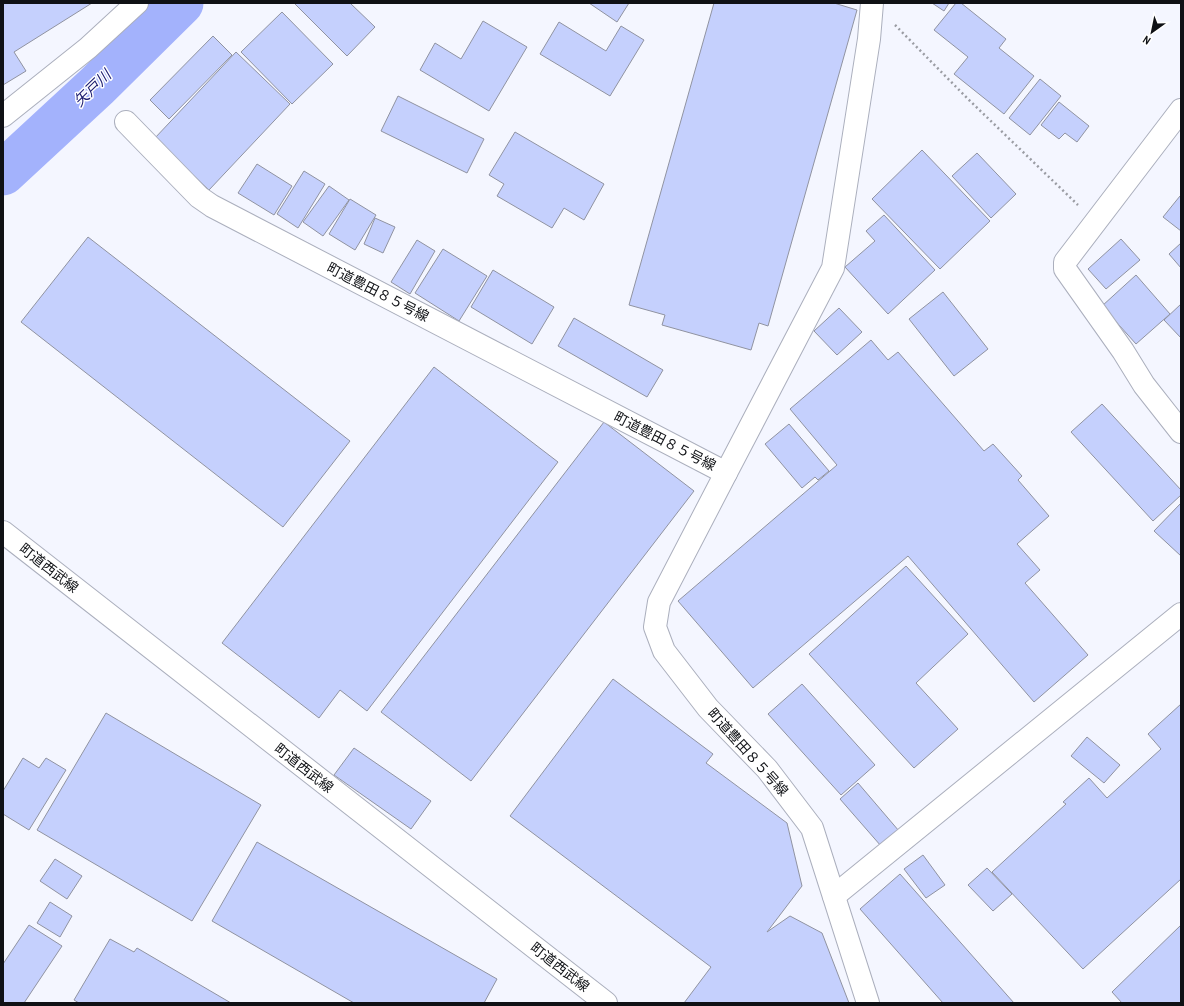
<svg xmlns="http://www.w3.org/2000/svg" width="1184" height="1006" font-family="'Archivo Narrow','Noto Sans JP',sans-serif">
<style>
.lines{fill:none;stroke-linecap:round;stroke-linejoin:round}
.river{stroke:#a3b2fc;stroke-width:45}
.building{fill:#c5d0fd;stroke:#9093a1}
.minor-casing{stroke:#abafbd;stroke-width:24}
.path{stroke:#9a9ca3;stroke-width:2.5;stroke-dasharray:2 3;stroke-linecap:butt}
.minor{stroke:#fff;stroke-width:22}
.labels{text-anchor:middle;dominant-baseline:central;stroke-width:3;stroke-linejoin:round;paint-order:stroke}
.street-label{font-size:14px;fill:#0f1115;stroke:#fff}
.water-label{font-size:15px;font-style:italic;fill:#202072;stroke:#fff}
</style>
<rect width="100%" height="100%" fill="#f4f6ff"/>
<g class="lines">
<!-- river -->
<path class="river" d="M3,173L97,86L181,3"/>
</g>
<!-- building -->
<g class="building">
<path d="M3,3H92L14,52L26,71L3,85Z"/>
<path d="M294,3H350L375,27L347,56Z"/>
<path d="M589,3H629L617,22Z"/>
<path d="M714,3H834L857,10L768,326L759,323L751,350L662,325L665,315L629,305Z"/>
<path d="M932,3H949L944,11Z"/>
<path d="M956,3H961L1006,39L999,48L1034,76L1004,114L954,74L968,57L934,30Z"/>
<path d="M282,12L333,64L292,104L241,52Z"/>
<path d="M483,21L527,47L489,111L420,70L435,43L461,59Z"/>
<path d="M559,22L606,51L621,26L644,40L610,96L540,54Z"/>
<path d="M213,36L232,55L169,119L150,100Z"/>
<path d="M236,52L290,104L209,190L154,139Z"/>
<path d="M1040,79L1061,96L1030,135L1009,118Z"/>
<path d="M398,96L484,139L467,173L381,131Z"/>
<path d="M1059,102L1089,126L1077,142L1065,133L1059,139L1041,125Z"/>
<path d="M515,132L604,184L584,220L564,208L552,228L497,196L504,184L489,175Z"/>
<path d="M922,150L990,221L940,269L872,199Z"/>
<path d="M977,153L1016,194L991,218L952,176Z"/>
<path d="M257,164L292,186L274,215L238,193Z"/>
<path d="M304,171L325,184L298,228L277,214Z"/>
<path d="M329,186L349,200L323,236L303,222Z"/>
<path d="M1180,196L1181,197V231L1163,217Z"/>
<path d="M350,199L376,215L355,250L329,234Z"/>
<path d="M884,215L935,270L888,314L845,267L875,241L866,231Z"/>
<path d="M375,218L395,227L383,253L364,244Z"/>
<path d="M88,237L350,441L283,527L21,322Z"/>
<path d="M1121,239L1140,260L1106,289L1088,269Z"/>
<path d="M417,240L435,251L410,294L391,282Z"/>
<path d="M1181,243V268L1169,254Z"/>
<path d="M443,249L487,276L459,321L415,293Z"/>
<path d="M493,270L554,307L532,344L471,307Z"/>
<path d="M1136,275L1170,314L1136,344L1102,306Z"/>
<path d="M943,292L988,349L954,376L909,319Z"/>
<path d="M1181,304V338L1164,320Z"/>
<path d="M839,308L862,332L837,355L814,331Z"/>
<path d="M574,318L663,370L647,397L558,346Z"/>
<path d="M871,340L888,360L898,352L984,451L993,444L1022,476L1018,480L1049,516L1017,544L1040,570L1025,583L1088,655L1034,702L908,556L753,688L678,601L837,465L790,409Z"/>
<path d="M434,367L558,462L367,711L340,690L319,718L222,643Z"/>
<path d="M1102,404L1181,490V495L1153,521L1071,432Z"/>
<path d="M604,422L694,491L471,781L381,712Z"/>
<path d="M789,424L829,471L818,480L815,477L802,488L765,444Z"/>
<path d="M1181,503V556L1154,531Z"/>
<path d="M906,566L968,634L916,683L958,729L914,768L809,654Z"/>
<path d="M613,679L713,754L706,763L787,823L802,886L767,932L790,916L822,933L849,1003H684L711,967L510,816Z"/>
<path d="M802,684L875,765L841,795L768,714Z"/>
<path d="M1181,704V879L1083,969L992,872L1066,804L1063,802L1089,778L1107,798L1161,749L1148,734Z"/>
<path d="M106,713L261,805L192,921L37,830Z"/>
<path d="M1087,737L1120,765L1104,783L1071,756Z"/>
<path d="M354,748L431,801L411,829L334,775Z"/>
<path d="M23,758L39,768L46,758L66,770L29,830L3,814V791Z"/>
<path d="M858,783L899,831L881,846L840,799Z"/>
<path d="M257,842L497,979L484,1003H354L212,921Z"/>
<path d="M923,855L945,885L926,898L904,869Z"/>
<path d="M55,859L82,876L67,899L40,881Z"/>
<path d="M987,868L1012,894L993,911L968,885Z"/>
<path d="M900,874L1014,1003H943L860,909Z"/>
<path d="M50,902L72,916L60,937L37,923Z"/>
<path d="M29,925L62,946L24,1003H3V964Z"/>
<path d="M1181,925V1003H1122L1112,992Z"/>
<path d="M110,939L134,952L137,948L231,1003H79L74,1000Z"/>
</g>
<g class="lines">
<defs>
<g id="minor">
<path d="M1181,110L1065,262V269L1123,351L1144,385L1181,432"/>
<path d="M3,116L88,48L137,3"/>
<path d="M126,122L199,197L212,206L726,473L659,602L655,627L664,651L708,708L767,769L812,828L868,1003"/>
<path d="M726,473L833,268L869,39L872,3"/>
<path d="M3,532L606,1003"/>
<path d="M834,896L1181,614"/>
</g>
</defs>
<!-- minor casing -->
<use href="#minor" class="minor-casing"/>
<!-- path -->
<path class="path" d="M895,25L968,99L1078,205"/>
<!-- minor -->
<use href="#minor" class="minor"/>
</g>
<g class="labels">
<!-- street labels -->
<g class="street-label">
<text transform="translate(378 292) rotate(27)">町道豊田８５号線</text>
<text transform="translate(665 441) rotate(27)">町道豊田８５号線</text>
<text transform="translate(49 568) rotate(38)">町道西武線</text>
<text transform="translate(748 752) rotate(48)">町道豊田８５号線</text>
<text transform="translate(304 768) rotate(38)">町道西武線</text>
<text transform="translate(560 967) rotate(38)">町道西武線</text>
</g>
<!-- water labels -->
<g class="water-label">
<text transform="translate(92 88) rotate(-44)">矢戸川</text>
</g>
</g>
<!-- border -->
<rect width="1184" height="1006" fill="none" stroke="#0f1115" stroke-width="8"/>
<!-- north arrow -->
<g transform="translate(1152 32) rotate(213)" stroke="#ffffff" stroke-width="3" paint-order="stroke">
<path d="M0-3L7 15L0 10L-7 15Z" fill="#0f1115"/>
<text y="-6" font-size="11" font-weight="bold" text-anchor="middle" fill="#0f1115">N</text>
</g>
</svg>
